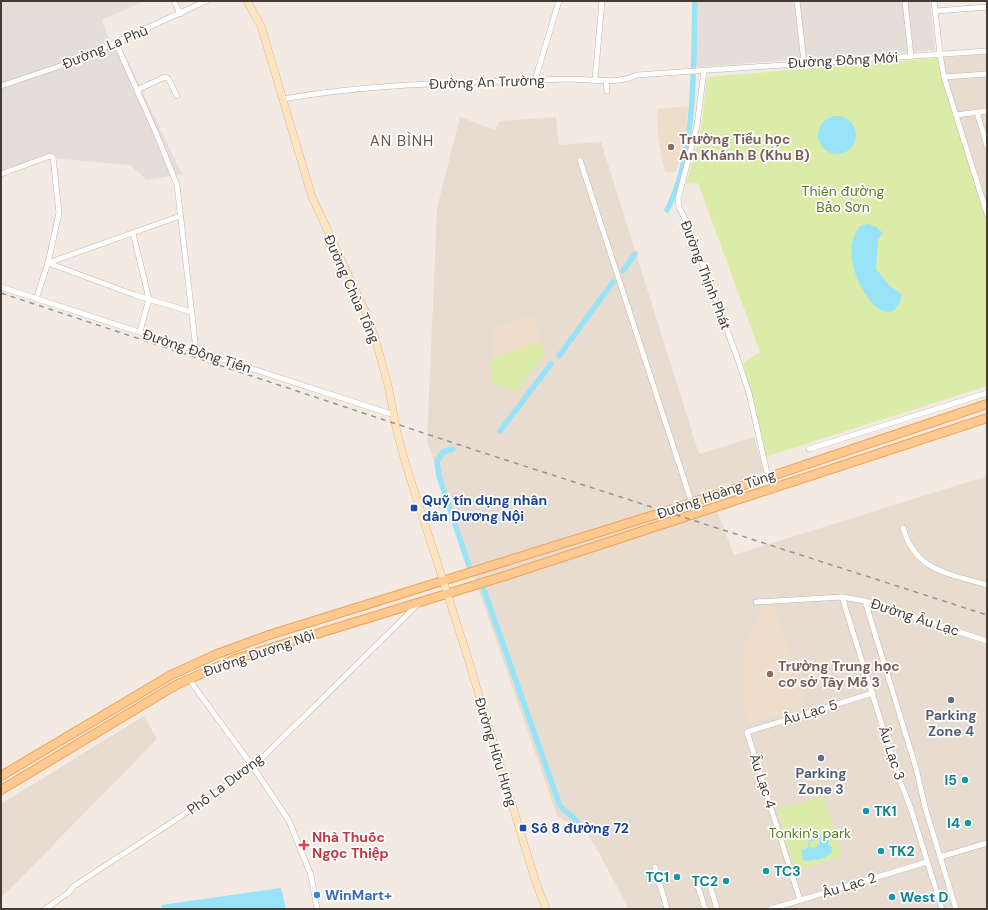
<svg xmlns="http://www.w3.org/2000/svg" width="988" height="910" font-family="'DM Sans',sans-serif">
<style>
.residential{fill:#e8dcd0}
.industrial{fill:#e5ddd8}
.education{fill:#eeddcb}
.green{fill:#daeca7}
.water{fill:#98e3f7;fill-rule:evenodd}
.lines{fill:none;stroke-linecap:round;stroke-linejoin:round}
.canal{stroke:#98e3f7;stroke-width:5.5}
.minor-casing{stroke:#c2b3a8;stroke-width:6}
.secondary-casing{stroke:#dab890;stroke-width:8}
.primary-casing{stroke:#eea255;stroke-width:10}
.minor{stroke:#fff;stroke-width:5}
.secondary{stroke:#ffe4c1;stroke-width:7}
.primary{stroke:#ffc990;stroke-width:8}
.rail{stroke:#949494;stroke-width:1.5;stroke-dasharray:5 5;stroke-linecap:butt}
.education-dot{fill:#8d6e63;stroke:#fff;stroke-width:1.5}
.transit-dot{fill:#1a4fb4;stroke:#fff;stroke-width:1.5}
.service-dot{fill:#5c6f8a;stroke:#fff;stroke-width:1.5}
.culture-dot{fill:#0f9aa8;stroke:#fff;stroke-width:1.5}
.health-dot{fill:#e0444e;stroke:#fff;stroke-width:1.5}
.shop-dot{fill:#3f7fe0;stroke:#fff;stroke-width:1.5}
.labels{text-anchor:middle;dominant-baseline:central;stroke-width:3.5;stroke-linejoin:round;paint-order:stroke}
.street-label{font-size:14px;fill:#453a32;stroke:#fff}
.education-label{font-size:14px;font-weight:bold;fill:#785e54;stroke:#fff;text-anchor:start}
.park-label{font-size:14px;fill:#557c21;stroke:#fff}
.transit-label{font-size:14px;font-weight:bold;fill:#164399;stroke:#fff;text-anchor:start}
.service-label{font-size:14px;font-weight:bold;fill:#4e5e75;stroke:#fff}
.culture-label{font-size:14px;font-weight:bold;fill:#0d838f;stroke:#fff;text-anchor:end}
.health-label{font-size:14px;font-weight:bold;fill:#be3a42;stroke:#fff;text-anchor:start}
.shop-label{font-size:14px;font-weight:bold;fill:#366cbe;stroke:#fff;text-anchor:start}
.neighbourhood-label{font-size:15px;letter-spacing:1px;fill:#695649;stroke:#fff}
</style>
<rect width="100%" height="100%" fill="#f3ebe3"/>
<!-- residential -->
<g class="residential">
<path d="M987,54V219L937,58Z"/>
<path d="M460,117L495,130L500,121L556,117L559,145L601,142L699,454L754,437L764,472L709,490L734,555L987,476V909H629L589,835L557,816L427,441L437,208Z"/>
<path d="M144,716L157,739L1,898V804Z"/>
</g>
<!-- industrial -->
<g class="industrial">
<path d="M1,1H145L102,20L111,45L119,43L182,174L147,180L130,165L50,158L1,177Z"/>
<path d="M697,1H930L935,50L695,67Z"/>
</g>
<!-- education -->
<g class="education">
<path d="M688,106L686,136L676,172H665L658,137L657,109Z"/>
<path d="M529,316L534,318L541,342L491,358L494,328Z"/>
<path d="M763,608H775L806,706L749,724L745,713L744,699V648Z"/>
</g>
<!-- green -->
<g class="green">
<path d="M937,58L987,219V386L765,457L743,363L760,352L698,183L686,184L701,129L707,77Z"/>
<path d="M541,342L545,354L517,391L493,384L491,382V358Z"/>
<path d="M824,796L842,856L796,871L777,810Z"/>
</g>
<!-- water -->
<g class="water">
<circle cx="837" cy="135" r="19"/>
<path d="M868,224L876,227L883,233L878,239L876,269L889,285L902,295C889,351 827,254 862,225Z"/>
<path d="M821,834H826L830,838L828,844L832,847V852C829,854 827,856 824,858C820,859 806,862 803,860L801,850L808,848L809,840ZM819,839L820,843L814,848L810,847V842Z"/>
<path d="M281,888L286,909H162L161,905Z"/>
</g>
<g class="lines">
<!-- canal -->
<g class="canal">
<path d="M667,210C697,152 693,65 695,1"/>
<path d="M623,271L635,254"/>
<path d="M559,356L613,282"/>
<path d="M500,431L551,364"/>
<path d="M453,449L443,452L437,462L439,476L469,566"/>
<path d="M484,590L560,806L577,821"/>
</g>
<defs>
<g id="minor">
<path d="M174,1L180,14"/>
<path d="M797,1L804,62"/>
<path d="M905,1L911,56"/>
<path d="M934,1L940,54L944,77L987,214"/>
<path d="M936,11L987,7"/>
<path d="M116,43L156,133L177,185L196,350"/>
<path d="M704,70L697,126L678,199L679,207L688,225L737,357L749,393L768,477"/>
<path d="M944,77L987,74"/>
<path d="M535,80L559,1"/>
<path d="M595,80L602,1"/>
<path d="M606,80L607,91"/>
<path d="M1,86L75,61L206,1"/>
<path d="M137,90L165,77L168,78L177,96"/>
<path d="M283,99C367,84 453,83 538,80C548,80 558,79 568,79C590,79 617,85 637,75L987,51"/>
<path d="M977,112L987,146"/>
<path d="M956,115L987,111"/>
<path d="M580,160L695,513"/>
<path d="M1,174L50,156L53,157L59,213L48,263L36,299"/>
<path d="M133,233L149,299L140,331"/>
<path d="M48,263L135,295L192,312"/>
<path d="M48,263L180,216"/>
<path d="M1,287L394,415"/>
<path d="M809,449L987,393"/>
<path d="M903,528C916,572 948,573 987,585"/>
<path d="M842,597L897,773L911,809L942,909"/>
<path d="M865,601L916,768L925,807L956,909"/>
<path d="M756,602L842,597L865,601L987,641"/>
<path d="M188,678L253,767L289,821L311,875L317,909"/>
<path d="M940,857L987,843"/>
<path d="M655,867L667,909"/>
<path d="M800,900L747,732L873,693"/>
<path d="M45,909L68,893L74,886L180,817L253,767L418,604"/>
<path d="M705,909L697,883L708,879L717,909"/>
<path d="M771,909L927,862"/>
</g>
<path id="secondary" d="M247,1L261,26L312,197L366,313L375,338L388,385L397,432L406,465L466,652L535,880L546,909"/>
<g id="primary">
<path d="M1,776L171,675L217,654L269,635L667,511L987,404"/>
<path d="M1,790L176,685L235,659L508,575L987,418"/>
</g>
</defs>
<!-- minor casing -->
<use href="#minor" class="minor-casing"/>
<!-- secondary casing -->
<use href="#secondary" class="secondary-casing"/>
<!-- primary casing -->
<use href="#primary" class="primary-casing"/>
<!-- minor -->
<use href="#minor" class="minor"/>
<!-- secondary -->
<use href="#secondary" class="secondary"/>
<!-- primary -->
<use href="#primary" class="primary"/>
<!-- rail -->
<path class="rail" d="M1,293L481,452L987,615"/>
</g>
<!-- markers -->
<g class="education-dot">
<circle cx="671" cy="147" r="4"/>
<circle cx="770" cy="674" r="4"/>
</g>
<g class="transit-dot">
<rect x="410" y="504" width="8" height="8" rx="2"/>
<rect x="519" y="824" width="8" height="8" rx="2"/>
</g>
<g class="service-dot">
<circle cx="951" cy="700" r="4"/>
<circle cx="821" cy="758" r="4"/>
</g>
<g class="culture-dot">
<circle cx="965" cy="780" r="4"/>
<circle cx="866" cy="811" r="4"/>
<circle cx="968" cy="823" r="4"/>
<circle cx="881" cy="851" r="4"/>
<circle cx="766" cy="871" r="4"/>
<circle cx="677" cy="877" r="4"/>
<circle cx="726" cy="881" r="4"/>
<circle cx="892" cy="897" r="4"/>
</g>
<path class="health-dot" d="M302 839h4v4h4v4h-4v4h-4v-4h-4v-4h4z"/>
<circle class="shop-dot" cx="317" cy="895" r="4"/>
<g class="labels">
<!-- street labels -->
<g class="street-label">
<text transform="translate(105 47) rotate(-23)">Đường La Phù</text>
<text transform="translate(843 60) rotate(-3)">Đường Đồng Mới</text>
<text transform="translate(487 82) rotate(-2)">Đường An Trường</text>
<text transform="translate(706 275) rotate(69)">Đường Thịnh Phát</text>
<text transform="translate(352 289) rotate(66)">Đường Chùa Tổng</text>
<text transform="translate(197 351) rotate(18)">Đường Đồng Tiến</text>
<text transform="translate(716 494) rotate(-19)">Đường Hoàng Tùng</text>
<text transform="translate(915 617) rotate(18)">Đường Âu Lạc</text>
<text transform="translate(259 653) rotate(-19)">Đường Dương Nội</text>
<text transform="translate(810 712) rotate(-17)">Âu Lạc 5</text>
<text transform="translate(496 752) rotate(73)">Đường Hữu Hưng</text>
<text transform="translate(892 753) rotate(72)">Âu Lạc 3</text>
<text transform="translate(763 781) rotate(72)">Âu Lạc 4</text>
<text transform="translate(225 784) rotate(-37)">Phố La Dương</text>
<text transform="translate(849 885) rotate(-17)">Âu Lạc 2</text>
</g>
<!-- education labels -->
<g class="education-label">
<text x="679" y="139">Trường Tiểu học<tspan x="679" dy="16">An Khánh B (Khu B)</tspan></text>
<text x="778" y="666">Trường Trung học<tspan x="778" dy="16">cơ sở Tây Mỗ 3</tspan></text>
</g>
<!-- park labels -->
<g class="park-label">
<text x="843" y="191">Thiên đường<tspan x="843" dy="16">Bảo Sơn</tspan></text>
<text x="810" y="833">Tonkin's park</text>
</g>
<!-- transit labels -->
<g class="transit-label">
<text x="422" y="500">Quỹ tín dụng nhân<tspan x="422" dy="16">dân Dương Nội</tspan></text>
<text x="531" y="828">Số 8 đường 72</text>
</g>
<!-- service labels -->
<g class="service-label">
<text x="951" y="715">Parking<tspan x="951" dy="16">Zone 4</tspan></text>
<text x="821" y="773">Parking<tspan x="821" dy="16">Zone 3</tspan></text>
</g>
<!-- culture labels -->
<g class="culture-label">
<text x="957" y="780">I5</text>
<text x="874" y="811" text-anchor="start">TK1</text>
<text x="960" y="823">I4</text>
<text x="889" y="851" text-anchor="start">TK2</text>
<text x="774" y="871" text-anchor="start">TC3</text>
<text x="669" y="877">TC1</text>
<text x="718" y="881">TC2</text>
<text x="900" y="897" text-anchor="start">West D</text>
</g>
<!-- health labels -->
<g class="health-label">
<text x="312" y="837">Nhà Thuốc<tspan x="312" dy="16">Ngọc Thiệp</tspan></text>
</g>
<!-- shop labels -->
<g class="shop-label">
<text x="325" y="895">WinMart+</text>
</g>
<!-- neighbourhood labels -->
<g class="neighbourhood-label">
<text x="402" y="141">AN BÌNH</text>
</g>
</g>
<!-- border -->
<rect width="988" height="910" fill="none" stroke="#453a32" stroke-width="4"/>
</svg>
